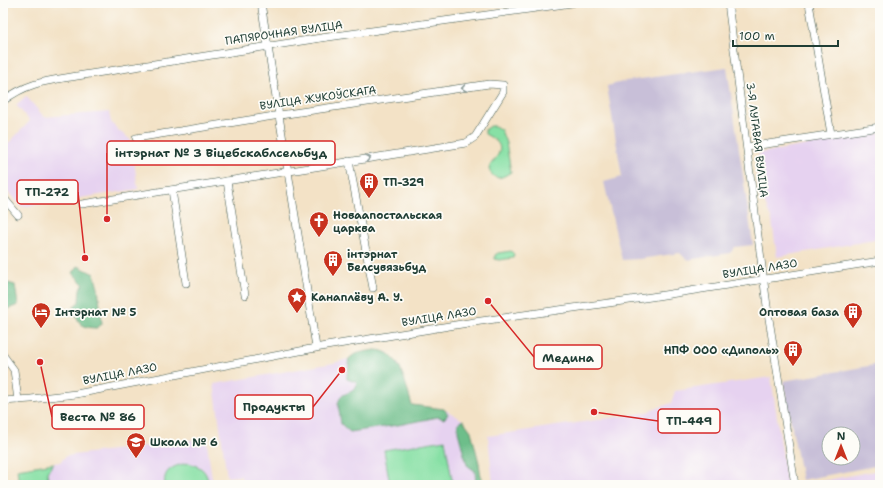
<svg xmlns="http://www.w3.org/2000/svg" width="883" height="488" font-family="'Shantell Sans',sans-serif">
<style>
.built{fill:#e6d2f0}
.industrial{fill:#c8bfd8;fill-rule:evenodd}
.green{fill:#87e0a5;stroke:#538e6c}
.forest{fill:#6dbe8a;stroke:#467e5f}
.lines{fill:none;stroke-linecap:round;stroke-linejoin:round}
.minor-casing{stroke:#3f564a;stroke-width:8}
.minor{stroke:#fff;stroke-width:7}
.oneway{stroke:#8f9e9a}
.labels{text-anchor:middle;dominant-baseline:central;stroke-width:3.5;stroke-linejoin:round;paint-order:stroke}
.street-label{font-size:11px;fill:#1f3d34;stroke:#fdfcf7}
.poi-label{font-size:11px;font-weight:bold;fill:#1f3d34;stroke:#fdfcf7;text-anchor:start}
.leader{fill:none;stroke:#d62828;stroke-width:1.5}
.callout-dot{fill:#d62828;stroke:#fdfcf7;stroke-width:1.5}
.callout{fill:#fdfcf7;stroke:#d62828;stroke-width:1.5}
.callout-label{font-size:12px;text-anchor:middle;font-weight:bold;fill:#1f3d34}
</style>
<rect width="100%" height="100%" fill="#fdfcf7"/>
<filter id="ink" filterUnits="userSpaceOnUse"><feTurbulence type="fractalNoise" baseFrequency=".025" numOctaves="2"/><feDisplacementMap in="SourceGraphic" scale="8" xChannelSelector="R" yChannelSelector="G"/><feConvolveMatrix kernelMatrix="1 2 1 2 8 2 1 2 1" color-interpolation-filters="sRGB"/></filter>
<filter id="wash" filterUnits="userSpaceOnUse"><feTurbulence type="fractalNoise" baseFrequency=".012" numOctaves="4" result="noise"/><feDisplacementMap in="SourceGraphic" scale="16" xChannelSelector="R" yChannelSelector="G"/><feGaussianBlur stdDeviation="0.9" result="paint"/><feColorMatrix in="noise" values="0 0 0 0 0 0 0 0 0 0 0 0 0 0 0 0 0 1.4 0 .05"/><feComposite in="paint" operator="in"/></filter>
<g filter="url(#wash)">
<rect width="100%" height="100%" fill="#f3e2c6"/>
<!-- built -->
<g class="built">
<path d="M26,96L44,117L109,112L111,122L119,131L131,140L138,189L22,207L3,187V149L30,121L16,105Z"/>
<path d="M880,133V239L777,257L772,221L764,201H761L756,170L759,160L758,156L760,153Z"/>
<path d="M387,352L399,365L412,405L444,409L463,420L471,431L479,463L482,485H242L241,476L227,477L214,384L334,363L362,355Z"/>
<path d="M771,377L787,485H493L488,436L644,413L671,403L675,391Z"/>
<path d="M206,437L213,485H19L17,469L60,462L66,456L145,446L149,448Z"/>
<path d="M880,470V485H806V484Z"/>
</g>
<!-- industrial -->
<g class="industrial">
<path d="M727,67L753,245L735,247L730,253L687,260L680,253L640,259L622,260L604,182L622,177L607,86L626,81Z"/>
<path d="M880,364V465L802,480L783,381ZM829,434H853V458H829Z"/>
</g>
<!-- green -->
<g class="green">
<path d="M490,126H495L501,130L506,143L511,172C502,178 494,182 489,169C490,164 493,162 496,158C505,145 496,140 485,134V129Z"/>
<path d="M511,251L514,254L513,258L499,260L495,259V255L498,253Z"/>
<path d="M445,440L453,485H390L384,450Z"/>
<path d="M54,463L47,472L49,485H19L17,469Z"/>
<path d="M189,463C203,468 206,470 209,485H165C162,469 176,465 189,463Z"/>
</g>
<!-- forest -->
<g class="forest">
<path d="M78,266L94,274L98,288L102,324L97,328C80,328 77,322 74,306L79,302L80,289L83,284L73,273Z"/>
<path d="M4,282L15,285L18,305L3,311Z"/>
<path d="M375,350C401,350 405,385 412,405L444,409L448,414L444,419L438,417L398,425L350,432L341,424L338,403L341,396L354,390L357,386L356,382L347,379C346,372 351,367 348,360C354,352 365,352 375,350Z"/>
<path d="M463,420L471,431L479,463L482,485H476L475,471L467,465L458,432V423Z"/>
</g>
</g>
<g filter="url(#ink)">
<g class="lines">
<defs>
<g id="minor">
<path d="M261,3L316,347"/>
<path d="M728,3L767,306L795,485"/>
<path d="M809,3L831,134"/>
<path d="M3,101C28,82 47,81 77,76L321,38L572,3"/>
<path d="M747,147L880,127"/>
<path d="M349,161L373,288"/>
<path d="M227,181L245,295"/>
<path d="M172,190L186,283"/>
<path d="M3,197L18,215"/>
<path d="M82,204L466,143L475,137L503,92V85L489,84L280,115L136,138"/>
<path d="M3,355L14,370L18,400"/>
<path d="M3,401L31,399L76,394L326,346L474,322L651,297L880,261"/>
</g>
</defs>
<!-- minor casing -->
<use href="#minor" class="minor-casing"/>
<!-- minor -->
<use href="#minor" class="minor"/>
</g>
<!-- one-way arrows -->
<defs><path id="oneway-chevron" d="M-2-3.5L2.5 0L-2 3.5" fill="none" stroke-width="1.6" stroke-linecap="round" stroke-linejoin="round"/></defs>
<g class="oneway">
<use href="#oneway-chevron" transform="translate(464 88) rotate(172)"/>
<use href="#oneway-chevron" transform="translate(368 158) rotate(-9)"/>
</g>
</g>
<!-- icons -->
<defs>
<symbol id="building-pin" viewBox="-11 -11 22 30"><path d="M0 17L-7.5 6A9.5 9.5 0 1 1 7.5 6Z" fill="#c8321e" stroke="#fdfcf7"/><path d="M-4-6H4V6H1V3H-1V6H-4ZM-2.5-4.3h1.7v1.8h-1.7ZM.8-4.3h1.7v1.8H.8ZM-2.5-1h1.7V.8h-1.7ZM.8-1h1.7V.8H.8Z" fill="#fff"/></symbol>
<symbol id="church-pin" viewBox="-11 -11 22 30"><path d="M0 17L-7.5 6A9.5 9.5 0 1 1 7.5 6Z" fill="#c8321e" stroke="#fdfcf7"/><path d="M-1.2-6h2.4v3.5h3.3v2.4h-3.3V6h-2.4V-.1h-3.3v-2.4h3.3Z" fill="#fff"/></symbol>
<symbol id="sight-pin" viewBox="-11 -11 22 30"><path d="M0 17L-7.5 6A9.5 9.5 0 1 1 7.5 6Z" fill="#c8321e" stroke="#fdfcf7"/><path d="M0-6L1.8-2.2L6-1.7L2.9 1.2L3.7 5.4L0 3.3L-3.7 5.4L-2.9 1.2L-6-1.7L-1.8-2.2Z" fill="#fff"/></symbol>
<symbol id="hotel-pin" viewBox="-11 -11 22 30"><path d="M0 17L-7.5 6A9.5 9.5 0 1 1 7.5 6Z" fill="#c8321e" stroke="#fdfcf7"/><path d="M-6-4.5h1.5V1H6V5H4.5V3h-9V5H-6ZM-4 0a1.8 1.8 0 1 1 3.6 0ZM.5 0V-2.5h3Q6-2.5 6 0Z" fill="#fff"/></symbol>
<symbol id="school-pin" viewBox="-11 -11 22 30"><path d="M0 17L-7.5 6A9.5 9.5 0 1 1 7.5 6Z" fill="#c8321e" stroke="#fdfcf7"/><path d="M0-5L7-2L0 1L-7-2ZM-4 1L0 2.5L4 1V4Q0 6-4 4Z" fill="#fff"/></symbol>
</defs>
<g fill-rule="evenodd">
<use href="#building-pin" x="358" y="171" width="22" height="30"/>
<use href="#church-pin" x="308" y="210" width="22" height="30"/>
<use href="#building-pin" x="322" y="249" width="22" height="30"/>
<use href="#sight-pin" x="286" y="286" width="22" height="30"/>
<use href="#hotel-pin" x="30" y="301" width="22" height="30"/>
<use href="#building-pin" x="842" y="301" width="22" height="30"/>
<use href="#building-pin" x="782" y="339" width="22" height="30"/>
<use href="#school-pin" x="125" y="431" width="22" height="30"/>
</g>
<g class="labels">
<!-- street labels -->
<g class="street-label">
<text transform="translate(284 33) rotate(-8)">ПАПЯРОЧНАЯ ВУЛІЦА</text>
<text transform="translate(318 98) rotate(-8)">ВУЛІЦА ЖУКОЎСКАГА</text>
<text transform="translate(757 140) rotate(83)">3-Я ЛУГАВАЯ ВУЛІЦА</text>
<text transform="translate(760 269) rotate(-9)">ВУЛІЦА ЛАЗО</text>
<text transform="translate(439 317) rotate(-9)">ВУЛІЦА ЛАЗО</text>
<text transform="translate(120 374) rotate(-11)">ВУЛІЦА ЛАЗО</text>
</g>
<!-- poi labels -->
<g class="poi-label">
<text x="383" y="182">ТП-329</text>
<text x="333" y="215">Новаапостальская<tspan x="333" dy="13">царква</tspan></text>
<text x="347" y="254">інтэрнат<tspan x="347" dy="13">Белсувязьбуд</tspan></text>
<text x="311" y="297">Канаплёву А. У.</text>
<text x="55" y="312">Інтэрнат № 5</text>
<text x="839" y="312" text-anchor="end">Оптовая база</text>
<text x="779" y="350" text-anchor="end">НПФ ООО «Диполь»</text>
<text x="150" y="442">Школа № 6</text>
</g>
</g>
<!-- callouts -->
<path class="leader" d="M107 219L107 153M85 258L78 192M488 301L534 357M342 370L313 407M40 362L52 417M594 412L658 421"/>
<g class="callout-dot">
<circle cx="107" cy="219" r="4"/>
<circle cx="85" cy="258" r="4"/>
<circle cx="488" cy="301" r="4"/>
<circle cx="342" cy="370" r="4"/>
<circle cx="40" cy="362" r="4"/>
<circle cx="594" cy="412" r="4"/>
</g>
<g class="callout">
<rect x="107" y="141" width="228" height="24" rx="4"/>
<rect x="17" y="180" width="61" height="24" rx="4"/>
<rect x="534" y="345" width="68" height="24" rx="4"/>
<rect x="235" y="395" width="78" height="24" rx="4"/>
<rect x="52" y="405" width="92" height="24" rx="4"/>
<rect x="658" y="409" width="62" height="24" rx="4"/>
</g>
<g class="callout-label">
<text x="221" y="157">інтэрнат № 3 Віцебскаблсельбуд</text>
<text x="47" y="196">ТП-272</text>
<text x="568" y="362">Медина</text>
<text x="274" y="411">Продукты</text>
<text x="98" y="421">Веста № 86</text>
<text x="689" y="425">ТП-449</text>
</g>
<!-- margin -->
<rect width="883" height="488" fill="none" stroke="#fdfcf7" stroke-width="16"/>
<!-- north arrow -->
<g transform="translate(841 446)"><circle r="19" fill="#fdfcf7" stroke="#a4b0a9"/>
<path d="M0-3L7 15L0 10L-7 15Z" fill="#c8321e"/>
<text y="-6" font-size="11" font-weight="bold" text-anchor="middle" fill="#1f3d34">N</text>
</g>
<!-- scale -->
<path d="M733 40v6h105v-6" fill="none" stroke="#1f3d34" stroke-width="2"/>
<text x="739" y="40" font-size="12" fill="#1f3d34" stroke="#fdfcf7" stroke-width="3" paint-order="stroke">100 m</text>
</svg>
